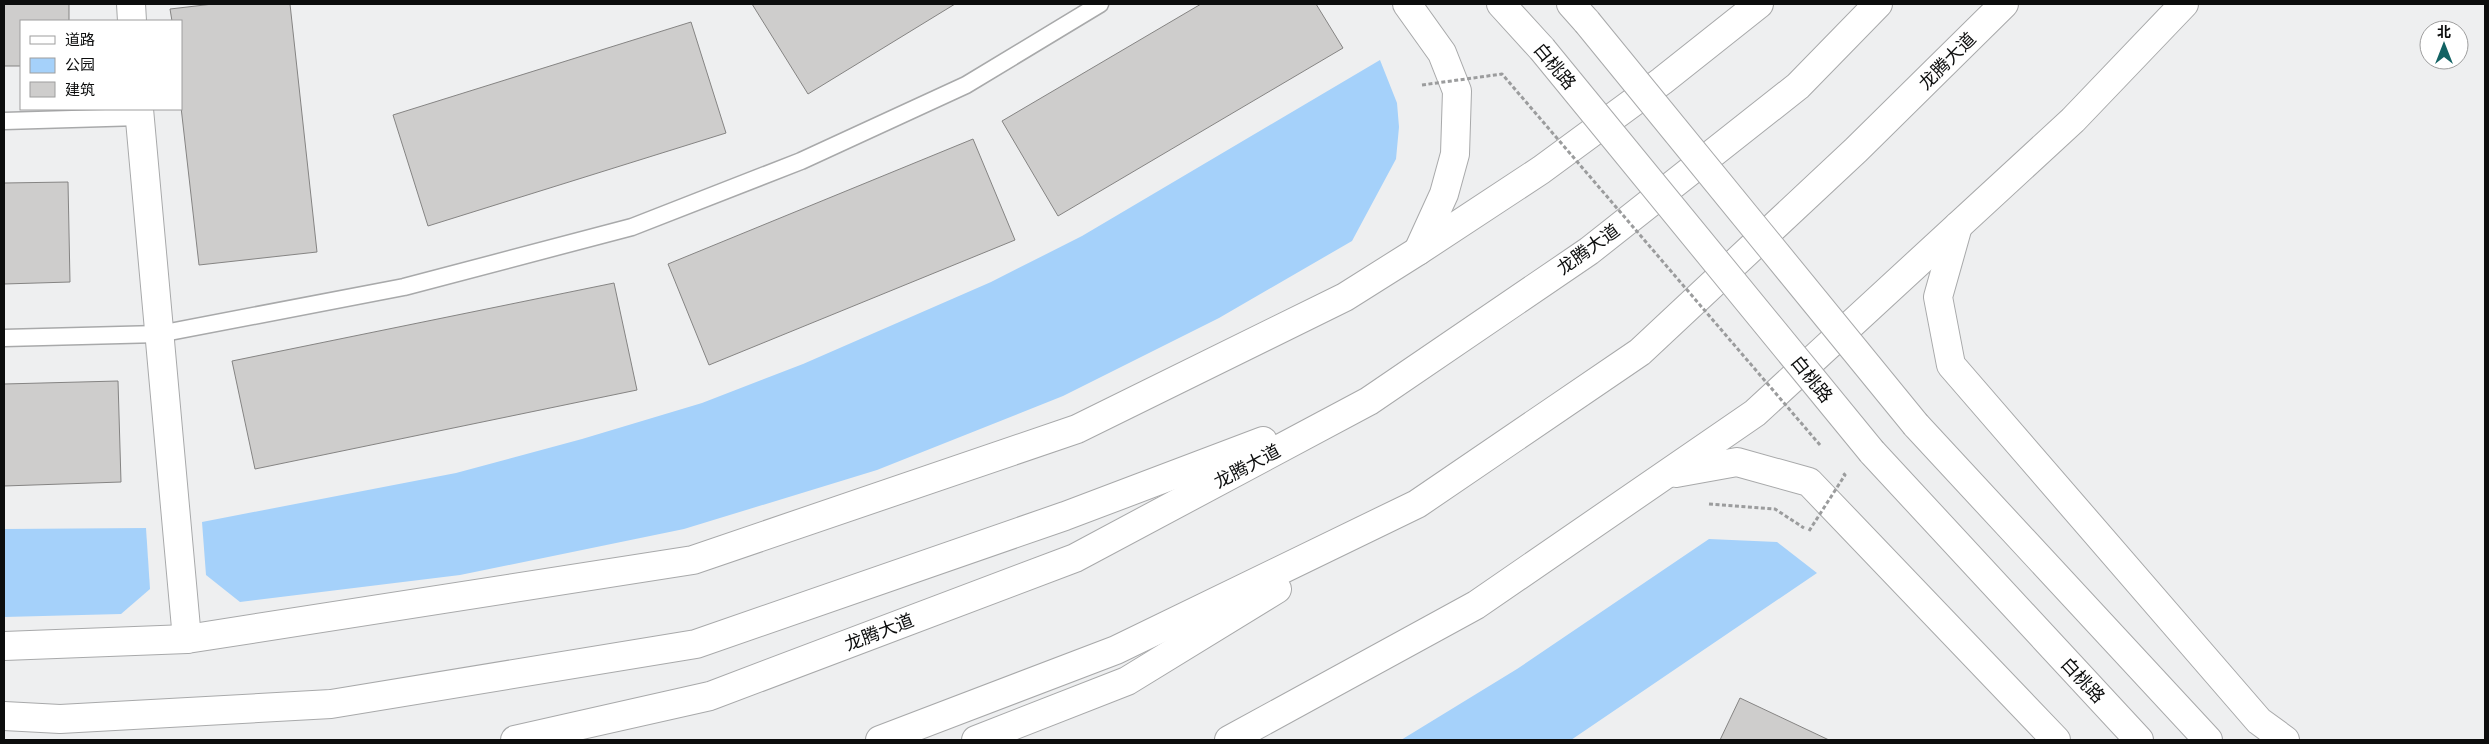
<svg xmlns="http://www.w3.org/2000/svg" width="2489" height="744" font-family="Mulish,'Noto Sans SC',sans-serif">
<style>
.green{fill:#a5d1fa}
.building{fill:#cecdcc;stroke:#858483}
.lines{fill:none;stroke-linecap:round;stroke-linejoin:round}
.service-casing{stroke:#a8a9aa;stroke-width:19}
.minor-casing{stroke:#a8a9aa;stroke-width:30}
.secondary-casing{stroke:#a8a9aa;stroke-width:30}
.trunk-casing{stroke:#a8a9aa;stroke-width:30}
.path{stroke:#9b9c9d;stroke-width:3;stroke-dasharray:4 2.5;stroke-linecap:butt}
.service{stroke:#fff;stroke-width:16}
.minor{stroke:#fff;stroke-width:28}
.secondary{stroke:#fff;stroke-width:28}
.trunk{stroke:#fff;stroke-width:28}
.secondary-bridge-casing{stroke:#a8a9aa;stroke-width:30;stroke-linecap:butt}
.path-bridge{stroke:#9b9c9d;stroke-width:3;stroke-dasharray:4 2.5;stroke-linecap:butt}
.secondary-bridge{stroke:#fff;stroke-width:28}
.labels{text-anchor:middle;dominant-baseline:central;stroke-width:4.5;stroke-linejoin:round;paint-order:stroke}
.street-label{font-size:18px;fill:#0c0d0d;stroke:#fff}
</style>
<rect width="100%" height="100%" fill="#eeeff0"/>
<!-- green -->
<g class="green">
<path d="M1380,60L1397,103L1399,127L1396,159L1352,241L1219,318L1063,396L877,470L684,529L460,575L240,602L206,575L202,522L456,473L582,439L702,403L803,364L991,282L1082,236Z"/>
<path d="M146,528L150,589L121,614L4,617V529Z"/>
<path d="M1709,539L1777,542L1817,573L1571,740H1401L1517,669Z"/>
</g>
<!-- building -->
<g class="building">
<path d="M4,4H69V21H21V66H4Z"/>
<path d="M213,4H290L317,252L199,265L181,107V21H172L170,9Z"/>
<path d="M752,4H955L808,94Z"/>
<path d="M1201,4H1316L1343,48L1058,216L1002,121Z"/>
<path d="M691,22L726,133L428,226L393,115Z"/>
<path d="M973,139L1015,240L709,365L668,264Z"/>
<path d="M68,182L70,282L4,284V183Z"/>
<path d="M614,283L637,390L255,469L232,361Z"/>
<path d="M118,381L121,482L4,486V384Z"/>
<path d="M1740,698L1829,740H1720Z"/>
</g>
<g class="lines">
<defs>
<g id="service">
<path d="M4,121L140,117"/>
<path d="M4,338L159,334L404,287L632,227L801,161L966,85L1100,4"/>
</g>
<g id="minor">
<path d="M131,4L132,21"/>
<path d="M139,109L187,639"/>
</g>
<g id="secondary">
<path d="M1407,4L1442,53L1457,91L1455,154L1444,194L1418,251"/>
<path d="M1501,4L1542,49"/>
<path d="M1571,4L1587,22"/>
<path d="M1958,226L1938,297L1951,365L2259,721L2285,740"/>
<path d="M1916,425L2208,740"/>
<path d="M1872,452L2139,740"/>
<path d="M1676,473L1737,462L1809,482L2056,740"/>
<path d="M4,646L187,639L693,560L1077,429L1345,297L1418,251L1541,170L1662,81L1759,4"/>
<path d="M1229,740L1476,605L1755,413L2073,120L2184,4"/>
</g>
<g id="trunk">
<path d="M4,716L60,719L331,704L696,644L1065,516L1263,441"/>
<path d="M515,740L710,696L1075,558L1369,401L1589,251L1798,86L1878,4"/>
<path d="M880,740L1116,650L1417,504L1640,352L1856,150L2004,4"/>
<path d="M976,740L1127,681L1277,589"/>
</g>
</defs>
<!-- service casing -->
<use href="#service" class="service-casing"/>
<!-- minor casing -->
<use href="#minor" class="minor-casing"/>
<!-- secondary casing -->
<use href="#secondary" class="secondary-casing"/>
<!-- trunk casing -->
<use href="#trunk" class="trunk-casing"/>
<!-- path -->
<path class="path" d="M1709,504L1775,509L1804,528"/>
<!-- service -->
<use href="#service" class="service"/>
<!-- minor -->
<use href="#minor" class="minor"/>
<!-- secondary -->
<use href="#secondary" class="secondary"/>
<!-- trunk -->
<use href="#trunk" class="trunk"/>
<defs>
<g id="secondary-bridge">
<path d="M1587,22L1916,425"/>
<path d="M1542,49L1872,452"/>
</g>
</defs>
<!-- secondary-bridge casing -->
<use href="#secondary-bridge" class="secondary-bridge-casing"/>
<!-- path-bridge -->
<g class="path-bridge">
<path d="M1422,85L1502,74L1820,445"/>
<path d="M1809,531L1845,475L1843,473"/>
</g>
<!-- secondary-bridge -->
<use href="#secondary-bridge" class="secondary-bridge"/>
</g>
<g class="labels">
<!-- street labels -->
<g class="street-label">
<text transform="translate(1947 61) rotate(-45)">龙腾大道</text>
<text transform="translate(1555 66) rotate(50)">白桃路</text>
<text transform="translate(1588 249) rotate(-36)">龙腾大道</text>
<text transform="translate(1812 379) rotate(51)">白桃路</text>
<text transform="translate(1247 466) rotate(-28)">龙腾大道</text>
<text transform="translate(879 632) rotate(-21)">龙腾大道</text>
<text transform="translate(2083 680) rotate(47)">白桃路</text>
</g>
</g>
<!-- border -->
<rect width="2489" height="744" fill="none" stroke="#0c0d0d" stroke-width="10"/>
<!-- legend -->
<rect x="20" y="20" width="162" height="90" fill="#ffffff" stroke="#9e9e9e"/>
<rect x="30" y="36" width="25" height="8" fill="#ffffff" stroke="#9e9e9e"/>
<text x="65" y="45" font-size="15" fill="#0c0d0d">道路</text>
<rect x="30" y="58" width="25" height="15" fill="#a5d1fa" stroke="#9e9e9e"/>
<text x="65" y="70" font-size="15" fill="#0c0d0d">公园</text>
<rect x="30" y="82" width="25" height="15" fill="#cecdcc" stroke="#9e9e9e"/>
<text x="65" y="95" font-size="15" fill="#0c0d0d">建筑</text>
<!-- north arrow -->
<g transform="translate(2444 45)"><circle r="24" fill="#ffffff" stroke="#9e9e9e"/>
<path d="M0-4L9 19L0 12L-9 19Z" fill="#126263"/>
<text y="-8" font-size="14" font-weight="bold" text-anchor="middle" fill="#0c0d0d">北</text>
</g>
</svg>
